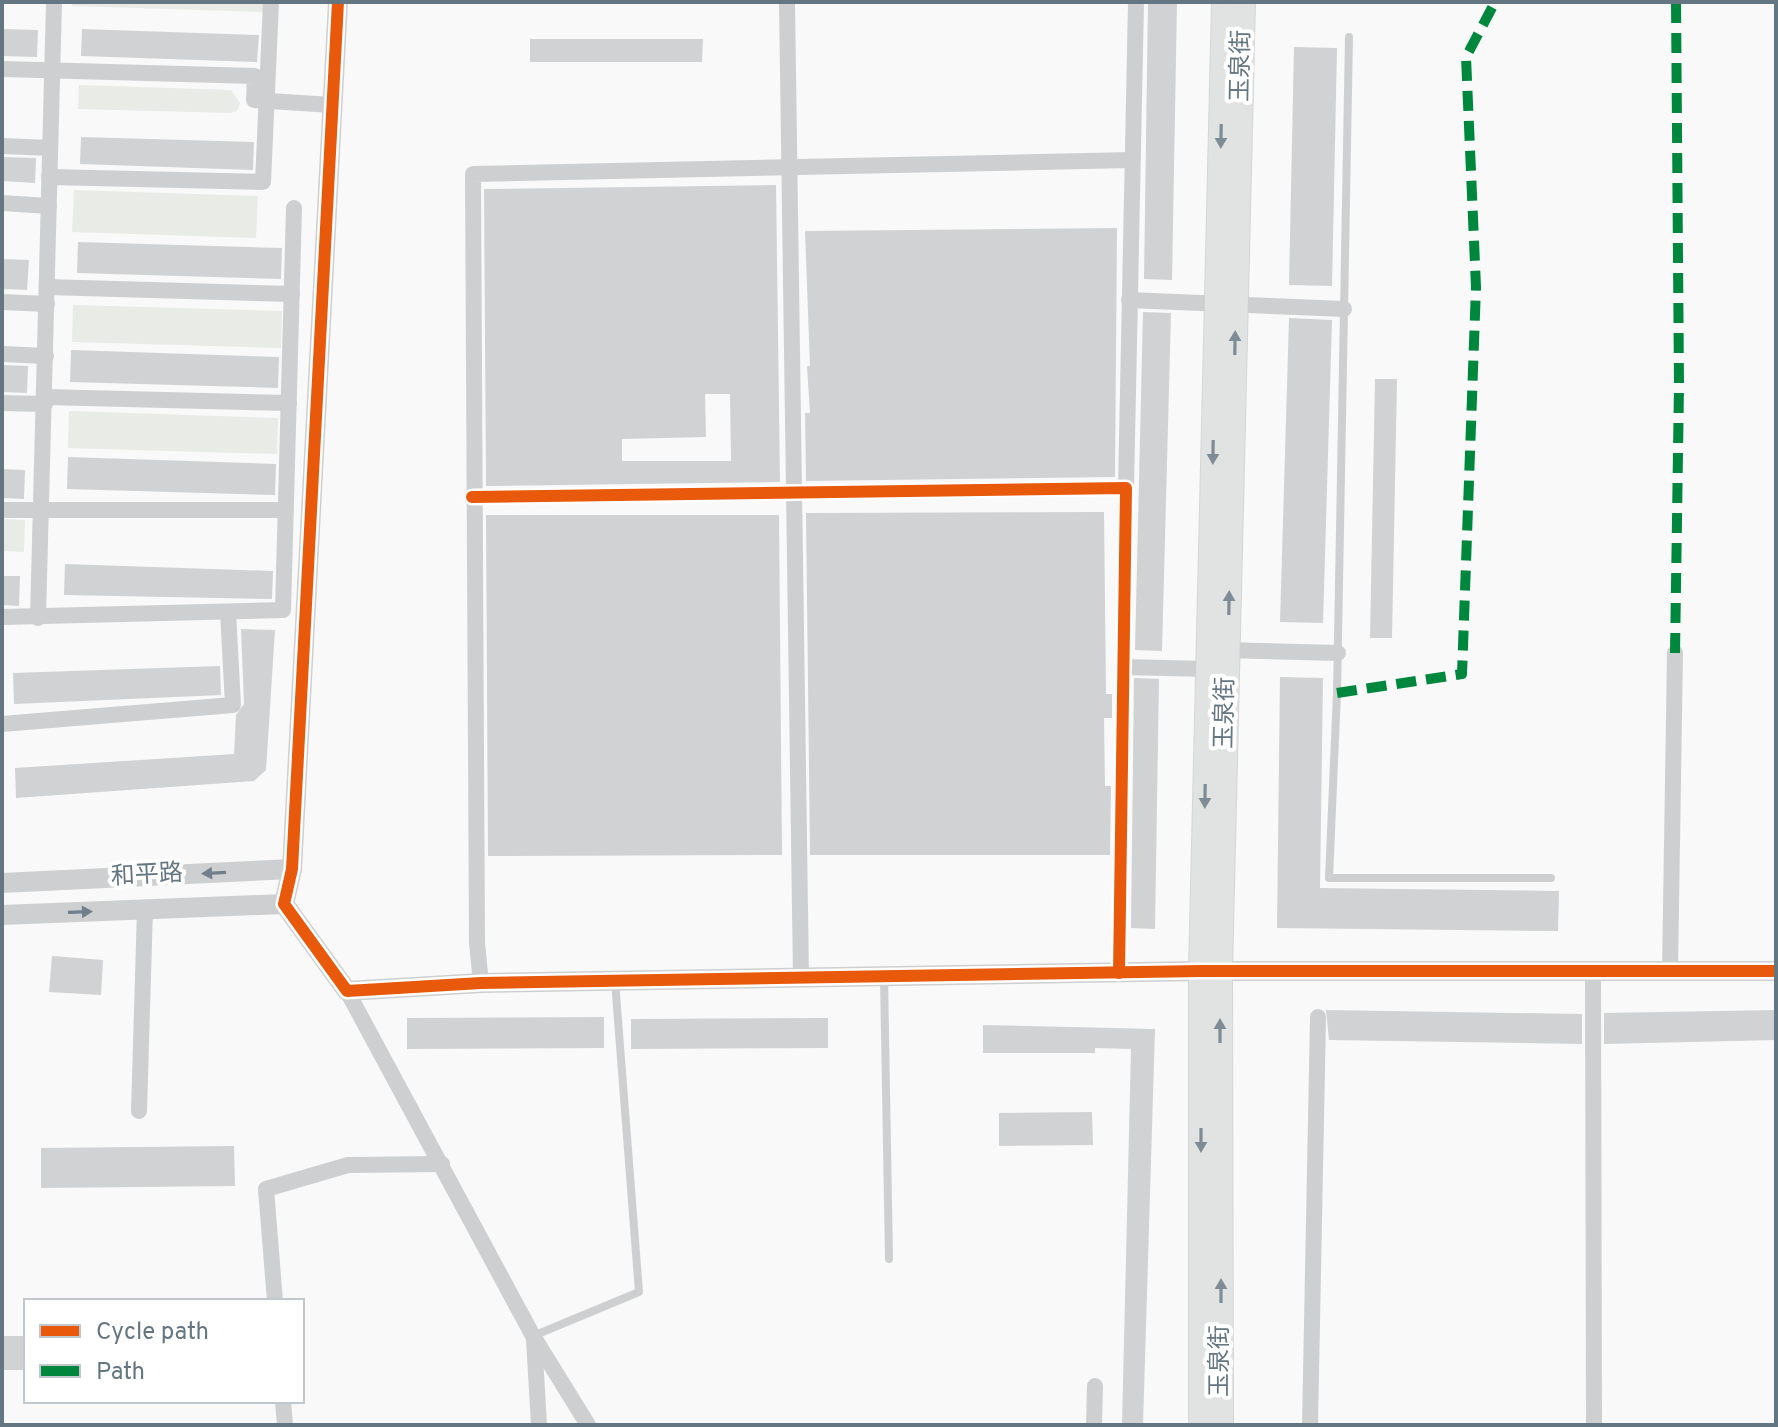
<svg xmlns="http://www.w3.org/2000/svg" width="1778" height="1427" font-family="Overpass,'Noto Sans SC',sans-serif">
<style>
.green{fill:#e8ebe6}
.building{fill:#d0d2d3;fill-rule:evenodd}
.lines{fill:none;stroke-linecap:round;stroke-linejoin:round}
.secondary-casing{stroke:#d5d6d7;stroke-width:26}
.service{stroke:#cecfd0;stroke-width:8}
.minor{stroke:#cecfd0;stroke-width:16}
.tertiary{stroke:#cecfd0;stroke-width:20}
.secondary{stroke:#e1e2e2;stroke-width:24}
.quiet{stroke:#00873e;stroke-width:10;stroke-dasharray:20 10;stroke-linecap:butt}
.cycleway-casing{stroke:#fff;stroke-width:17}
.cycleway{stroke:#e8590c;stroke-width:12}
.oneway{fill:#7e8c96}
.oneway2{fill:#707f8b}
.labels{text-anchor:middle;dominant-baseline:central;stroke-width:8;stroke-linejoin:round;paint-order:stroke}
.street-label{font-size:24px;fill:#657683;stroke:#fff}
</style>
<rect width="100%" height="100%" fill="#f9f9f9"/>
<!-- green -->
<g class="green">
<path d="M73,2H264V12L72,6Z"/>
<path d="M79,85L231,90L240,103L237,111L231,113L78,109Z"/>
<path d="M74,190L258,196L256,238L72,232Z"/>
<path d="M73,305L282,311L281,348L72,342Z"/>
<path d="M69,411L278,418L277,454L68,448Z"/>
<path d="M2,519L25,520L24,552L2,551Z"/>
</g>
<!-- building -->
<g class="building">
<path d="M1148,2H1177L1172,280L1144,279Z"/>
<path d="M2,29L38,30L37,57L2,56Z"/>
<path d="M82,29L259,35L257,62L81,56Z"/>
<path d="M530,39H703L702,62H530Z"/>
<path d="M1294,47L1337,48L1332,286L1289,285Z"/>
<path d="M81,137L254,142L253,170L80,164Z"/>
<path d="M2,157L36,158L35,183L2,181Z"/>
<path d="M776,185L780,482L486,486L484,189ZM705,394H730L731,461H622V439L706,437Z"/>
<path d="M1117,228L1115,477L806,481L805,413H810L807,366H810L805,231Z"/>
<path d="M78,242L282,248L281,279L77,273Z"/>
<path d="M2,259L29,260L27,290L2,289Z"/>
<path d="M1143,312L1171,313L1162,651L1135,650Z"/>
<path d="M1289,318L1332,320L1323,623L1280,622Z"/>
<path d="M71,350L279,357L278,388L70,382Z"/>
<path d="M2,365L28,366L27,393L2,392Z"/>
<path d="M1375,379H1397L1392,638H1370Z"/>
<path d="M68,457L276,464L275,495L67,489Z"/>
<path d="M2,469L25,470L24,499L2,498Z"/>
<path d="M1104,512L1106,694H1112V718H1104L1105,786H1111L1110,855H810L806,513Z"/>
<path d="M486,515H779L782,855L488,856Z"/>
<path d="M65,564L273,571L272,599L64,595Z"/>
<path d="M2,576H20L19,606L2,605Z"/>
<path d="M241,629L275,630L266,770L254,781L16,798L15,768L234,754L236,715L244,704Z"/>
<path d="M220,666L221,695L14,704L13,673Z"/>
<path d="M1280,677L1323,678L1320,888L1559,891L1558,931L1277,928Z"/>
<path d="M1134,678L1159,679L1155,929L1131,928Z"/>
<path d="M52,956L103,960L101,995L49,992Z"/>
<path d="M1326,1010L1582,1014V1044L1329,1040Z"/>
<path d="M1776,1010V1040L1604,1044V1013Z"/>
<path d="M604,1017V1048L407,1049V1018Z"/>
<path d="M828,1018V1048L631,1049V1019Z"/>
<path d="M983,1025L1155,1029L1143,1425H1122L1131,1049L1095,1048V1053H983Z"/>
<path d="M1092,1112L1093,1145L999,1146V1113Z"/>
<path d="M234,1146L235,1186L41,1188V1148Z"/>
<rect x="2" y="1336" width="24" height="34"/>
</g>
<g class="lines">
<defs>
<g id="secondary">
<path d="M1201,1425V971L1224,2"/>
<path d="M1221,1425L1220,971L1243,2"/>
</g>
</defs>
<!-- secondary casing -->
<use href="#secondary" class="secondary-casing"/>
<!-- service -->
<g class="service">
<path d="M1349,37L1337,693L1329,878H1551"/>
<path d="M884,977L889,1259"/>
<path d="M533,1336L639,1292L615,981"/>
</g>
<!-- minor -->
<g class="minor">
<path d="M787,2L801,978"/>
<path d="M2,69L255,76L254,100L332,105"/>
<path d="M2,146L50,148"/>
<path d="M49,177L263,182L271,2"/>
<path d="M2,203L49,206"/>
<path d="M47,287L292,294"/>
<path d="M1129,300L1344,309"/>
<path d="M2,302L47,304"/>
<path d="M2,354L46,356"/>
<path d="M45,397L289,403"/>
<path d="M2,403L45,404"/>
<path d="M1126,488L1136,2"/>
<path d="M472,497L1126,488L1119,973"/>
<path d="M2,510H286"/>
<path d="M2,617L283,610L294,208"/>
<path d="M38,618L54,2"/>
<path d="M1219,650L1338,653"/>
<path d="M1123,667L1208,669"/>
<path d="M2,724L233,705L228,612"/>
<path d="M1593,971L1594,1425"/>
<path d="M1670,971L1675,653"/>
<path d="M481,983L477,943L473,174L1132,160"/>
<path d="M347,991L533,1336L588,1425"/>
<path d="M139,1111L145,909"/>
<path d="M275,1301L266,1189L348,1165L442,1164"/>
<path d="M534,1339L539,1425"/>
<path d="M283,1401L285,1425"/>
<path d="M1094,1425L1095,1386"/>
<path d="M1310,1425L1318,1017"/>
</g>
<!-- tertiary -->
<g class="tertiary">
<path d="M338,2L292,869L284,904L347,991L481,983L1201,971H1776"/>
<path d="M2,883L292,869"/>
<path d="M2,915L284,904"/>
</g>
<!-- secondary -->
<use href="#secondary" class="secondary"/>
<!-- quiet -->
<g class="quiet">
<path d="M1675,653L1679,386L1676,2"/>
<path d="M1337,693L1462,674L1476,287L1466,57L1495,2"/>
</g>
<defs>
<g id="cycleway">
<path d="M338,2L292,869L284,904L347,991L481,983L1201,971H1776"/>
<path d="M472,497L1126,488L1119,973"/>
</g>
</defs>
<!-- cycleway casing -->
<use href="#cycleway" class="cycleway-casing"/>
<!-- cycleway -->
<use href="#cycleway" class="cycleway"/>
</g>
<!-- one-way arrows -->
<defs><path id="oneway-solid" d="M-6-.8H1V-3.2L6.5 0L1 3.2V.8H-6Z" transform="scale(2)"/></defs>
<g class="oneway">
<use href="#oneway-solid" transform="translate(1221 136) rotate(91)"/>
<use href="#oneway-solid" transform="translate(1235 343) rotate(-89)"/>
<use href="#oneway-solid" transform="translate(1213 452) rotate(91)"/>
<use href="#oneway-solid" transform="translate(1229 603) rotate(-89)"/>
<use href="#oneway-solid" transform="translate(1205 796) rotate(91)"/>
<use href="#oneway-solid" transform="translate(1220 1031) rotate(-90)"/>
<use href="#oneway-solid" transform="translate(1201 1140) rotate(90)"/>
<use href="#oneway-solid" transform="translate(1221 1291) rotate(-90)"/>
</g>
<g class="oneway2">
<use href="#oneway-solid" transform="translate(214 873) rotate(177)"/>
<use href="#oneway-solid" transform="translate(80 912) rotate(-2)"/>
</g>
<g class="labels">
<!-- street labels -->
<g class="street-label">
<text transform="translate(1242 66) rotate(-89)">玉泉街</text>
<text transform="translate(1226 713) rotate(-89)">玉泉街</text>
<text transform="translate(147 876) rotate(-3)">和平路</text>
<text transform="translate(1221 1361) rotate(-90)">玉泉街</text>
</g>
</g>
<!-- border -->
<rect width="1778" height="1427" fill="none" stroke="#657683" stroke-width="8"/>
<!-- legend -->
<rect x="24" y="1299" width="280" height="104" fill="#ffffff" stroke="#c1c8cd" stroke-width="2"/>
<rect x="40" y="1325" width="40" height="12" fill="#e8590c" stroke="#c1c8cd" stroke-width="2"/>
<text x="96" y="1339" font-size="24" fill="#657683">Cycle path</text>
<rect x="40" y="1365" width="40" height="12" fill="#00873e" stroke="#c1c8cd" stroke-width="2"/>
<text x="96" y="1379" font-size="24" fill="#657683">Path</text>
</svg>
